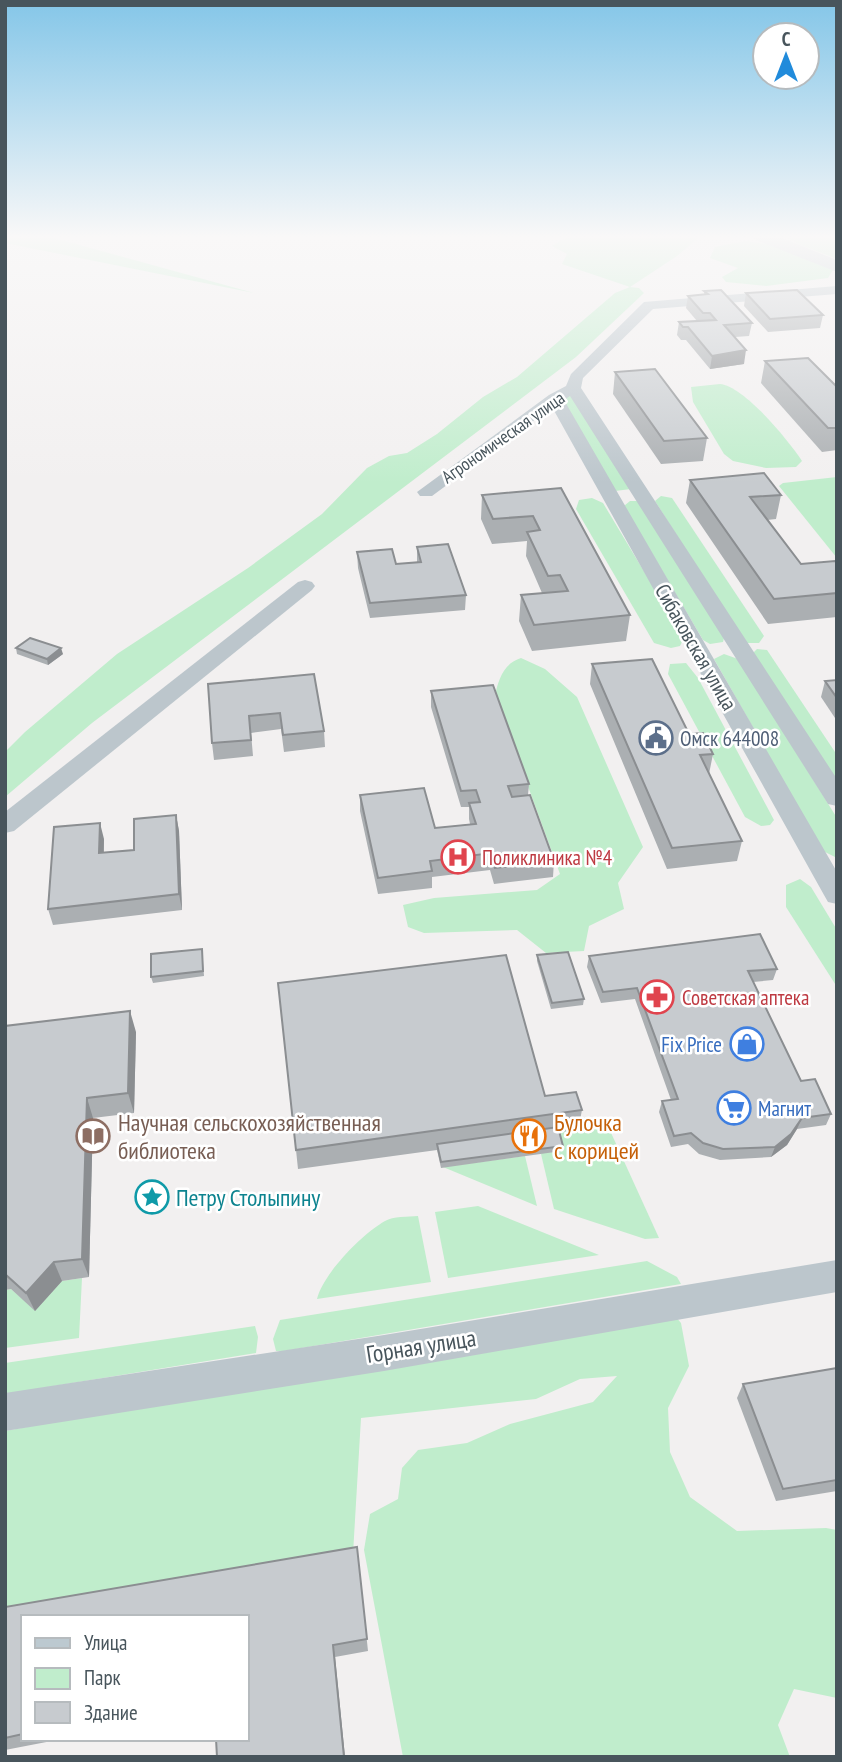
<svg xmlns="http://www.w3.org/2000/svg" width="842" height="1762" font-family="'PT Sans Narrow',sans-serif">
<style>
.green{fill:#c0edcc}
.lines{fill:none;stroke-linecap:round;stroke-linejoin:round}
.street{fill:#bcc6cc;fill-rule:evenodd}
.secondary{fill:#bcc9d0;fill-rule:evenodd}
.wall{fill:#abafb2}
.shaded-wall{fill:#8b8e91}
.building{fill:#c7cbcf;stroke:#8b8e91;stroke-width:2}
.labels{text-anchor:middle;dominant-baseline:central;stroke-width:5;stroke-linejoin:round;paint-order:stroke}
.far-street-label{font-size:18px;fill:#48555c;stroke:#fff}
.street-label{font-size:21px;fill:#48555c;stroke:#fff}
.service-label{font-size:21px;fill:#4e5e75;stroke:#fff;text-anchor:start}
.health-label{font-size:21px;fill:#be3a42;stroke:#fff;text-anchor:start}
.shop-label{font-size:21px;fill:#366cbe;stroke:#fff;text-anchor:end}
.near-education-label{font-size:24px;fill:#785e54;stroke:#fff;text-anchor:start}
.near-food-label{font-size:24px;fill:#c56008;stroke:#fff;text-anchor:start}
.near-culture-label{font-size:24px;fill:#0d838f;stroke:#fff;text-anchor:start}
.near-street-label{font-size:24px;fill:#48555c;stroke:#fff}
</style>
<rect width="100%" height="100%" fill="#f2f0f0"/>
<!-- green -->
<g class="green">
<path d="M5,236H47L254,293L5,243Z"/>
<path d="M597,236H700L677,256L630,287L562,264L567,254L552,246L563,239Z"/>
<path d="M785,236H837V259L798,244Z"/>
<path d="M745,241L768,244L833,270L828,278L766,286L726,282L722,277L738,268L710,258L715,247Z"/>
<path d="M630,287L639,288L644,293L576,357L92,723L5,797V752L25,732L117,654L248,568L322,514L367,468L389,456L407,453L437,434L483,397L517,377L615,293Z"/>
<path d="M720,384C744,386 788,440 802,461L796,467L766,468L733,461L724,454L693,402L691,387Z"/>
<path d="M568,396H574L631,489L615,491L563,401Z"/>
<path d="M837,477V558L779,486L783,483Z"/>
<path d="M661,496L672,498L764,636L759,643H745L655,501Z"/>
<path d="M592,498L603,503L684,638L680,646L671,648L654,643L576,509L579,500Z"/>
<path d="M630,501H640L724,638L723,642L710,644L703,640L624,506Z"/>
<path d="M757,649L767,650L837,755V789L753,653Z"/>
<path d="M724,654L738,659L837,818V858L823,851L714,659Z"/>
<path d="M521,658L545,669L577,697L643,847L618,883L624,909L589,926L584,951L546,953L517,930L424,933L408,927L403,905L434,898L537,890L560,874L495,696C498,680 504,663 521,658Z"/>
<path d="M686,663L698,678L774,820L770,825L761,826L745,817L668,674L670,664Z"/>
<path d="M800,879L811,887L837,930V987L786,907V885Z"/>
<path d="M607,1124L659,1238L645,1239L554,1209L541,1154L557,1132Z"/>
<path d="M525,1156L537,1206L443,1167Z"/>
<path d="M478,1206L599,1255L448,1278L435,1212Z"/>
<path d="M418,1216L431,1282L317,1299C323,1274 362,1234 385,1221C393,1216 408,1217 418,1216Z"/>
<path d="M647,1261L677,1277L681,1284L284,1351H276L273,1339L280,1320Z"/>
<path d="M82,1278L79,1338L5,1348V1290L11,1289L35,1310L62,1281Z"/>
<path d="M670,1310L681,1323L689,1366L668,1408L670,1452L690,1497L737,1531L826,1528L837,1530V1698L794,1689L778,1725L790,1757H403L364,1550L370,1514L398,1499L402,1468L418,1450L467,1443L510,1424L593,1402L617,1376L580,1379L536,1399L361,1418L353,1554L5,1618V1431Z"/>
<path d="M255,1326L258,1337L256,1353L5,1394V1363Z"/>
</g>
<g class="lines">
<!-- street -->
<g class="street">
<path d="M837,286V294L653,309L583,378L581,388L837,779V806L828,804L570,396L564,400L837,872V904L828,902L824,895L552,407L432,496H420L417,492L549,395L566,386L571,374L644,302Z"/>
<path d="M305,580L312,582L315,586L312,590L14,831L5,833V812L298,582Z"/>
<path d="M837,1260V1292L384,1371L5,1431V1393L384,1335Z"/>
</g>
<!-- secondary -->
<path class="secondary" d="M753,236H777L837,260V272L756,240Z"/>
</g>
<!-- wall -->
<g class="wall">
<path d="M704,291L752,323L749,336L735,337L744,364L710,369L686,340H681L677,335L679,322L697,321L686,308L688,296L704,295Z"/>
<path d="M746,293L823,315L820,328L768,332L744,306Z"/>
<path d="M765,361L837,387V450L822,452L761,383Z"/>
<path d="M615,372L707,438L703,461L661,464L613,394Z"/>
<path d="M690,480L781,495L776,519L767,520L801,564L837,593V617L768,624L686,503Z"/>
<path d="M561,488L630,615L626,641L532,651L519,621L521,595L542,593L526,556L527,541L492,544L481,519L482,495Z"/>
<path d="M417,547L466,595L465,610L370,618L358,568L357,552L396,564L417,563Z"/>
<path d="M16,648L63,654L48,665L17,654Z"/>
<path d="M592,664L689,734L713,754L709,774L742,841L737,861L667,869L590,684Z"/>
<path d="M837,680V721L821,697L825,681Z"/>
<path d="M208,684L324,731L325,747L284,752L281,729L251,733L253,756L214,760L212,743Z"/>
<path d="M431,691L529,784L528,795L554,861L553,877L494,884L490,870L432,877V888L378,894L360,811V795L435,828L470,824L469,819V807H461L431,707Z"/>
<path d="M176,815L179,831L182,910L53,925L48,909L104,839V853L134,850Z"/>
<path d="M202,949L204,976L153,983L151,977Z"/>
<path d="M537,955L584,999L583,1005L551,1009L537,961Z"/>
<path d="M589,956L777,969L773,980L753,982L801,1081L831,1114L826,1125L797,1129L787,1145L771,1157L720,1160L699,1154L688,1144L671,1147L659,1112L662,1101L671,1100L635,999L601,1003L587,967Z"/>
<path d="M5,1026L136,1032L134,1113L93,1118L89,1277L62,1281L35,1311L11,1289L5,1290Z"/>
<path d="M545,1096L582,1110L578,1130L560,1132L563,1146L562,1151L441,1168L437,1150L298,1169L296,1150Z"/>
<path d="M837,1368V1491L776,1501L737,1398L743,1384Z"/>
<path d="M357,1547L368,1651L335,1657L247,1617H23V1739H62L5,1750V1607Z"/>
</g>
<!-- shaded-wall -->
<g class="shaded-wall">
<path d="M746,350L744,364L710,369L712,356Z"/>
<path d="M61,648L63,654L48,665L47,659Z"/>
<path d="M176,815L179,831L182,910L179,894Z"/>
<path d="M100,823L104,839L103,870L99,853Z"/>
<path d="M130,1011L136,1032L134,1113L128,1093Z"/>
<path d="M87,1098L93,1118L89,1277L82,1259Z"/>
<path d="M802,1118L797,1129L787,1145L771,1157L775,1147Z"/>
<path d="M54,1262L62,1281L35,1311L26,1293Z"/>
<path d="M333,1645L335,1657L345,1757H344Z"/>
</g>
<!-- building -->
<g class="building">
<path d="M721,290L752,323L724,325L746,350L712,356L688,327H683L679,322L716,320L710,313H703L688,296L708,294L704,291Z"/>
<path d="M797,290L823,315L770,319L746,293Z"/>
<path d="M808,358L837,387V428H828L765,361Z"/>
<path d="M655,369L707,438L664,441L615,372Z"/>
<path d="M764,473L781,495L750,497L801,564L835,561L837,563V593L774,599L690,480Z"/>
<path d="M561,488L630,615L534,625L521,595L568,591L560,575L548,576L527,532L540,530L533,516L493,519L482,495Z"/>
<path d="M448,544L466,595L370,603L357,552L392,549L396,564L421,562L417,547Z"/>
<path d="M30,638L61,648L47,659L16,648Z"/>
<path d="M652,659L689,734L703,733L713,754L700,755L742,841L672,848L592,664Z"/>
<path d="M314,674L324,731L283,735L280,713L249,716L251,740L212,743L208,684Z"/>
<path d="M837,680V698L825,681Z"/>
<path d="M493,685L529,784L508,786L512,797L530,795L554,861L495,868L491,853L430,861L432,871L378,878L360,795L424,788L435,828L476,824L469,803L480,802L476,790L461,791L431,691Z"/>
<path d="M176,815L179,894L48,909L54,827L100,823L99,853L134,850V819Z"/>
<path d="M760,934L777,969L748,971L801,1081L815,1079L831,1114L802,1118L791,1134L775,1147L723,1149L703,1143L691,1133L674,1136L662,1101L678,1099L637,988L603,992L589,956Z"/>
<path d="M202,949L203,971L151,977V954Z"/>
<path d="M568,952L584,999L552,1003L537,955Z"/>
<path d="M506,955L545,1096L576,1092L582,1110L296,1150L278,983Z"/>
<path d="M130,1011L128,1093L87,1098L82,1259L54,1262L26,1293L5,1274V1026Z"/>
<path d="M558,1127L563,1146L441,1162L437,1144Z"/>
<path d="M837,1368V1480L783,1489L743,1384Z"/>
<path d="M357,1547L367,1639L333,1645L344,1757H217L216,1739H247V1617H23V1734L5,1738V1607Z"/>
</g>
<!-- sky -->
<linearGradient id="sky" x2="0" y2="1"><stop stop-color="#84c6e8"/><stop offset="0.49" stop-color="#f9f8f8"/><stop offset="1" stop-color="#f9f8f8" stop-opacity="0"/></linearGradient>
<rect width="842" height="483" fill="url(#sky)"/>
<!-- icons -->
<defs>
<symbol id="civic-ring" viewBox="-11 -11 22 22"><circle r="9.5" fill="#fff" stroke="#5c6f8a" stroke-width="1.5"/><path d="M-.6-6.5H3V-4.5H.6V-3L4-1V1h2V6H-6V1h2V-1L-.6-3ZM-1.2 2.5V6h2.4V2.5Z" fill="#5c6f8a"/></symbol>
<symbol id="hospital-ring" viewBox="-11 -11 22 22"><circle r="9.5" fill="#fff" stroke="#e0444e" stroke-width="1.5"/><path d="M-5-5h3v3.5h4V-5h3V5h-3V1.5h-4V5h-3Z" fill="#e0444e"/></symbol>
<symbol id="pharmacy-ring" viewBox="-11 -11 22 22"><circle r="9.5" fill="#fff" stroke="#e0444e" stroke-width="1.5"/><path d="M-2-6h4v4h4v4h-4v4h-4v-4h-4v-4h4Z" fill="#e0444e"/></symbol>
<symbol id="shop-ring" viewBox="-11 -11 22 22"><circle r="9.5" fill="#fff" stroke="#3f7fe0" stroke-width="1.5"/><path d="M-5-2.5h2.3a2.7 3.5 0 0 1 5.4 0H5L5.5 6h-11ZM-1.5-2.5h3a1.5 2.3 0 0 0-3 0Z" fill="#3f7fe0"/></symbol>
<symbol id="supermarket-ring" viewBox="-11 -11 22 22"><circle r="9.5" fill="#fff" stroke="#3f7fe0" stroke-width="1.5"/><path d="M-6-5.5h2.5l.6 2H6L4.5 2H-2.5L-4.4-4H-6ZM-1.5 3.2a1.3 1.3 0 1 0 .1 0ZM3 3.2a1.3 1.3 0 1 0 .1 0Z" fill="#3f7fe0"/></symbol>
<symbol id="library-ring" viewBox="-11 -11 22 22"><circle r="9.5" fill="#fff" stroke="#8d6e63" stroke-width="1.5"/><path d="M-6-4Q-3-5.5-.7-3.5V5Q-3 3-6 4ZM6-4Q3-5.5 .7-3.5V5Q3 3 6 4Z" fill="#8d6e63"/></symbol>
<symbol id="restaurant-ring" viewBox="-11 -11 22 22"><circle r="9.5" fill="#fff" stroke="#e8710a" stroke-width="1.5"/><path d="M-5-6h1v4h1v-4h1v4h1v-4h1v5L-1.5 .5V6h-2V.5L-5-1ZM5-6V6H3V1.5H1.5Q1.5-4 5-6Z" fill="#e8710a"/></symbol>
<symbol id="sight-ring" viewBox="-11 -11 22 22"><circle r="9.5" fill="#fff" stroke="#0f9aa8" stroke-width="1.5"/><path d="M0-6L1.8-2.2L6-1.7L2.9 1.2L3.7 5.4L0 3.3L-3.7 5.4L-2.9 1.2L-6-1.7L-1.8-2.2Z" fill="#0f9aa8"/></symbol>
</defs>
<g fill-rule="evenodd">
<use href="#civic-ring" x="637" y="719" width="38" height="38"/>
<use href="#hospital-ring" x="439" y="838" width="38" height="38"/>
<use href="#pharmacy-ring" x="638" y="978" width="38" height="38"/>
<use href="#shop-ring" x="728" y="1025" width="38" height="38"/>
<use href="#supermarket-ring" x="715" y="1089" width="38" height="38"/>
<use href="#library-ring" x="74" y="1117" width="38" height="38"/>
<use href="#restaurant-ring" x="510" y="1117" width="38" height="38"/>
<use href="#sight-ring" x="133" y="1178" width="38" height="38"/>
</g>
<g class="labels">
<!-- far-street labels -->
<g class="far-street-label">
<text transform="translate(503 437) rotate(-35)">Агрономическая улица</text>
</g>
<!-- street labels -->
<g class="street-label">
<text transform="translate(696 647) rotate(60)">Сибаковская улица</text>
</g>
<!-- service labels -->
<g class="service-label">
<text x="680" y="738">Омск 644008</text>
</g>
<!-- health labels -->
<g class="health-label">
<text x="482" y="857">Поликлиника №4</text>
<text x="682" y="997">Советская аптека</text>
</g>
<!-- shop labels -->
<g class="shop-label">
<text x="722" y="1044">Fix Price</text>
<text x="758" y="1108" text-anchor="start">Магнит</text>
</g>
<!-- near-education labels -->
<g class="near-education-label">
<text x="118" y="1122">Научная сельскохозяйственная<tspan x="118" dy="28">библиотека</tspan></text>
</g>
<!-- near-food labels -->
<g class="near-food-label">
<text x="554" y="1122">Булочка<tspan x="554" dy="28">с корицей</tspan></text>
</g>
<!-- near-culture labels -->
<g class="near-culture-label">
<text x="176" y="1197">Петру Столыпину</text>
</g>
<!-- near-street labels -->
<g class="near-street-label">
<text transform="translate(421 1346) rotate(-9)">Горная улица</text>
</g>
</g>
<!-- border -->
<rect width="842" height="1762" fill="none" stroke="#48555c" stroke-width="14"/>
<!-- legend -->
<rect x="21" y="1615" width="228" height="126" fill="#ffffff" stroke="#b6bbbe" stroke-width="2"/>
<rect x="35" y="1638" width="35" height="10" fill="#bcc9d0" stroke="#b6bbbe" stroke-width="2"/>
<text x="84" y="1650" font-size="21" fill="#48555c">Улица</text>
<rect x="35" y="1668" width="35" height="21" fill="#c0edcc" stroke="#b6bbbe" stroke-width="2"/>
<text x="84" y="1685" font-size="21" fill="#48555c">Парк</text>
<rect x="35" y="1702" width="35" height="21" fill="#c7cbcf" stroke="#b6bbbe" stroke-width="2"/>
<text x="84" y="1720" font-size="21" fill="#48555c">Здание</text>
<!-- north arrow -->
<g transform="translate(786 56)"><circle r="33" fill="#ffffff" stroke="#b6bbbe" stroke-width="2"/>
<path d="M0-5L12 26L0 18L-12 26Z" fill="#218bdb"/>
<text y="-10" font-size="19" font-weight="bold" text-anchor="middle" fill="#48555c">С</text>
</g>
</svg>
